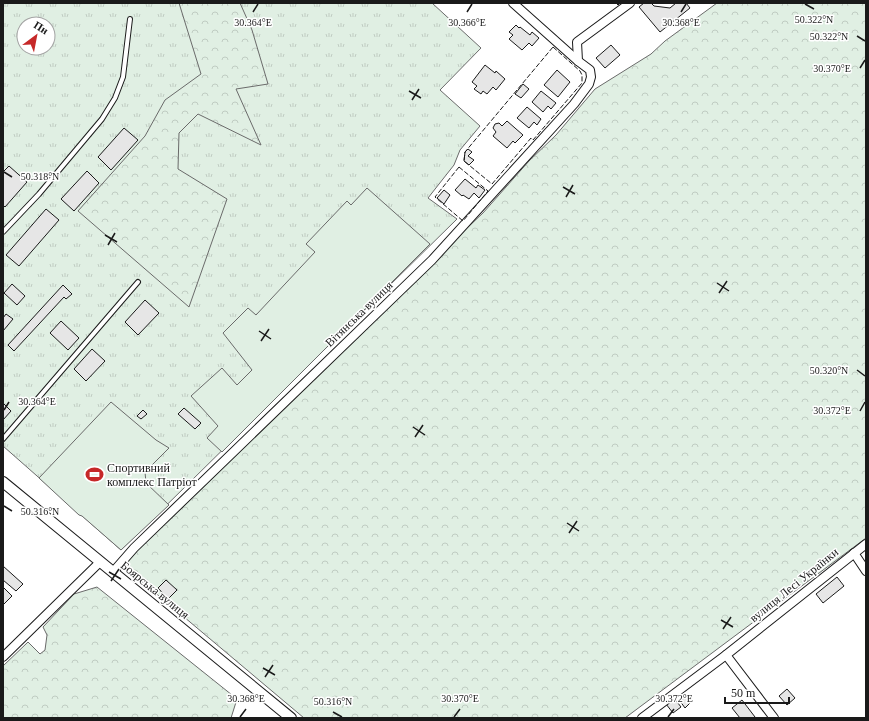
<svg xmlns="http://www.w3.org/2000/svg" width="869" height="721" font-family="'Times New Roman',serif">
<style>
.grass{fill:url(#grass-tufts);stroke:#6a6a6a;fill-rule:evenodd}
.forest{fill:url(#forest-crowns);stroke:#6a6a6a}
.garden{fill:#e0efe3;stroke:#6a6a6a}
.building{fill:#e6e6e6;stroke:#1a1a1a}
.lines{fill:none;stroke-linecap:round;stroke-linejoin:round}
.service-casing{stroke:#1a1a1a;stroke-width:6}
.minor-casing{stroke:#1a1a1a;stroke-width:10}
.tertiary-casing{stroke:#1a1a1a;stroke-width:12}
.service{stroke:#fff;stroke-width:4}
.minor{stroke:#fff;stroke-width:8}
.tertiary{stroke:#fff;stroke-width:10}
.fence{stroke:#1a1a1a;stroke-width:1;stroke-dasharray:5 2;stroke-linecap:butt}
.ticks{fill:none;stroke:#1a1a1a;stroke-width:1.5}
.labels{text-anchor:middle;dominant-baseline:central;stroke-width:3;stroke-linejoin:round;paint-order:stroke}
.street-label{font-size:12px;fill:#1a1a1a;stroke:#fff}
.poi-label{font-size:12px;fill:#1a1a1a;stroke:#fff;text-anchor:start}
.ticks-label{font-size:10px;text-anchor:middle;fill:#1a1a1a;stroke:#fff;stroke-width:3;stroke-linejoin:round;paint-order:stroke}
</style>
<defs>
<pattern id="grass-tufts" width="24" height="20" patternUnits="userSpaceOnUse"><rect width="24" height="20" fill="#e0efe3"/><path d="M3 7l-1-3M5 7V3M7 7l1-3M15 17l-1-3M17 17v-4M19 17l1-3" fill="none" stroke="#c0ccc2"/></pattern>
<pattern id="forest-crowns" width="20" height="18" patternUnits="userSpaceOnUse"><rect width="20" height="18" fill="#e0efe3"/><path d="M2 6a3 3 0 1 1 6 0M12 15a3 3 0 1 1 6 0" fill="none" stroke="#c0ccc2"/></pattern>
</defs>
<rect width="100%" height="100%" fill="#fff"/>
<!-- grass -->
<path class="grass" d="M3,3H432L481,48L440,90L480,126L460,150L454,165L428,198L457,219L121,550L3,446ZM24,24H48V48H24Z"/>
<!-- forest -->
<g class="forest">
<path d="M179,3H240L252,30L268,84L236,89L261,145L198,114L179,133L178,169L227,199L189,307L78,211L145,136L165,100L201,74Z"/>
<path d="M717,3H866V538L625,718H304L127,569L130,548L306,379L483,213L529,161L556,135L595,89L651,54L665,41Z"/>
<path d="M97,587L237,699L231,718H3V666L28,642L40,654L45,650L47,635L43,627L74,594Z"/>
</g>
<!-- garden -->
<g class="garden">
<path d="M367,188L430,244L222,452L207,438L218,426L191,396L222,368L237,385L252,370L223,333L248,308L256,315L315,252L306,244L347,201L351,205Z"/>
<path d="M111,402L156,440L169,448L145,472L146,483L169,505L121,550L82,516L79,515L39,478Z"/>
</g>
<!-- building -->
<g class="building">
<path d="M644,3H651L654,6L670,8L676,3H686L690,8L660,32L639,7Z"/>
<path d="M516,25L519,28L520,27L530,35L532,32L539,38L532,46L529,43L522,50L509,39L513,35L509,32Z"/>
<path d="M611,45L620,55L605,68L596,58Z"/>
<path d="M485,65L495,73L496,71L505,79L496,90L493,87L487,94L483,91L481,94L474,89L477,86L472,82Z"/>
<path d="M557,70L570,82L558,97L544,85Z"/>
<path d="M523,84L529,89L521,98L515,94Z"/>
<path d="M541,91L556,103L551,109L548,106L543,112L532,102Z"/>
<path d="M527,107L541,119L537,125L534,122L529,128L517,118Z"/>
<path d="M507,121L523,135L515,143L513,141L507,148L493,136L496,132L493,128L495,124L499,123L502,126Z"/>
<path d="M124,128L138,140L111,170L98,157Z"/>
<path d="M468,149L472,152L468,156L474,160L469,165L464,161L465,152Z"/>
<path d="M9,166L27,182L5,207L3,205V172Z"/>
<path d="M87,171L99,183L74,211L61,199Z"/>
<path d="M465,179L476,188L478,185L485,190L479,198L474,193L469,199L463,195L462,196L455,190Z"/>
<path d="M444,190L450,195L444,204L437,198Z"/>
<path d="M46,209L59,220L19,266L6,255Z"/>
<path d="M12,284L25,296L17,305L4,293Z"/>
<path d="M63,285L72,294L66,299L64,297L14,351L8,345Z"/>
<path d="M145,300L159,313L138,335L125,322Z"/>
<path d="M6,314L13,319L3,331V318Z"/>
<path d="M61,321L79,338L68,350L50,333Z"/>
<path d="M92,349L105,361L86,381L74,369Z"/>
<path d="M3,403L11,411L3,420Z"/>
<path d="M184,408L201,423L195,429L178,414Z"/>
<path d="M143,410L147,414L141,419L137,416Z"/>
<path d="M3,566L23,584L16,591L3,580Z"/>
<path d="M837,577L844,586L823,603L816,594Z"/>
<path d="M166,580L177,590L168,599L158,588Z"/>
<path d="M3,587L12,596L3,605Z"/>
<path d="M787,689L795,698L787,705L779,696Z"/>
<path d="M687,695L692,701L685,708L680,701Z"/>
<path d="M674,698L681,707L673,713L666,704Z"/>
<path d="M742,700L755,717L753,718H740L732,708Z"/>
</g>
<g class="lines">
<defs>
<g id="service">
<path d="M3,232L39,194L102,119L115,98L123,77L130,19"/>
<path d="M3,439L138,282"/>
</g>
<g id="minor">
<path d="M513,3L578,61"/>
<path d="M854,553L866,571"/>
<path d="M113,572L134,548L432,260L574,104L589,84L591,77L590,70L578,61L577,42L630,3"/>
<path d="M726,655L774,718"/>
<path d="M3,657L100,562"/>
<path d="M642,718L726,655L866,544"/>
</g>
<path id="tertiary" d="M3,482L291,718"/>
</defs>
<!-- service casing -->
<use href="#service" class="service-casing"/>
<!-- minor casing -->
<use href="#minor" class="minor-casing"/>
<!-- tertiary casing -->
<use href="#tertiary" class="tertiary-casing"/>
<!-- service -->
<use href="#service" class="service"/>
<!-- minor -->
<use href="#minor" class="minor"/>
<!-- tertiary -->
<use href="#tertiary" class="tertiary"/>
<!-- fence -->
<g class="fence">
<path d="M616,3L618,5L620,3"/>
<path d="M553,47L580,71L582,75V83L533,140L531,138L492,184L464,161L465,152Z"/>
<path d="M459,167L488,191L463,221L435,197Z"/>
</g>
</g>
<!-- ticks -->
<path class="ticks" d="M805,4L814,9M253,12L258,4M467,12L472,4M681,12L686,4M857,36L865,41M860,68L865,60M409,91L421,98M412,100L419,89M4,172L12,177M563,187L575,194M566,197L573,185M105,235L117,242M108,245L115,233M717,283L729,291M719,293L727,281M259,331L271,339M261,341L269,329M857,370L865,376M4,410L9,402M860,411L865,402M413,427L425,435M415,437L423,425M4,506L12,511M567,523L579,531M569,533L577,521M109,572L121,579M111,581L119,569M721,620L733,627M723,629L731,617M263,668L275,675M265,677L273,665M333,712L342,717M240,717L246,709M454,717L460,709M668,717L674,709"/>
<!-- icons -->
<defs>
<symbol id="stadium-bare" viewBox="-9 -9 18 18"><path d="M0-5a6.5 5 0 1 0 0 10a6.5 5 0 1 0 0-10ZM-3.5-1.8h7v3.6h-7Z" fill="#c62828" stroke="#fff" stroke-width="2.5" paint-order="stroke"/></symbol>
</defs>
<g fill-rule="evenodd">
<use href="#stadium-bare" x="82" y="462" width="25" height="25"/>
</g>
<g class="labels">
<!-- street labels -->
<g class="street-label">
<text transform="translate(359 314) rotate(-44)">Вітянська вулиця</text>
<text transform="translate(794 585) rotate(-39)">вулиця Лесі Українки</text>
<text transform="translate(155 590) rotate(39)">Боярська вулиця</text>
</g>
<!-- poi labels -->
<g class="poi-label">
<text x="107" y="468">Спортивний<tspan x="107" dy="14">комплекс Патріот</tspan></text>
</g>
</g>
<g class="ticks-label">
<text x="814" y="23">50.322°N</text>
<text x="253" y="26">30.364°E</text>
<text x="467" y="26">30.366°E</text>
<text x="681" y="26">30.368°E</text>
<text x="829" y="40">50.322°N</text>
<text x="832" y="72">30.370°E</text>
<text x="40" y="180">50.318°N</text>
<text x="829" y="374">50.320°N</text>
<text x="37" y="405">30.364°E</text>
<text x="832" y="414">30.372°E</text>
<text x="40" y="515">50.316°N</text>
<text x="246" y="702">30.368°E</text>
<text x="460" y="702">30.370°E</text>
<text x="674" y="702">30.372°E</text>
<text x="333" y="705">50.316°N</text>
</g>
<!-- border -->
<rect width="869" height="721" fill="none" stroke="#1a1a1a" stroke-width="8"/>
<!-- north arrow -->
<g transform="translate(36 36) rotate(32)"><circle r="19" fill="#ffffff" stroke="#a3a3a3"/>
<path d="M0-3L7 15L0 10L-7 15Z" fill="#c62828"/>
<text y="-6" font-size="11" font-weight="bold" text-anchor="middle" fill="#1a1a1a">Пн</text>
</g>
<!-- scale -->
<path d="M725 697v6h64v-6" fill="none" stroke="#1a1a1a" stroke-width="2"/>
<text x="731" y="697" font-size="12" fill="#1a1a1a" stroke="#ffffff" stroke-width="3" paint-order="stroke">50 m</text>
</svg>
